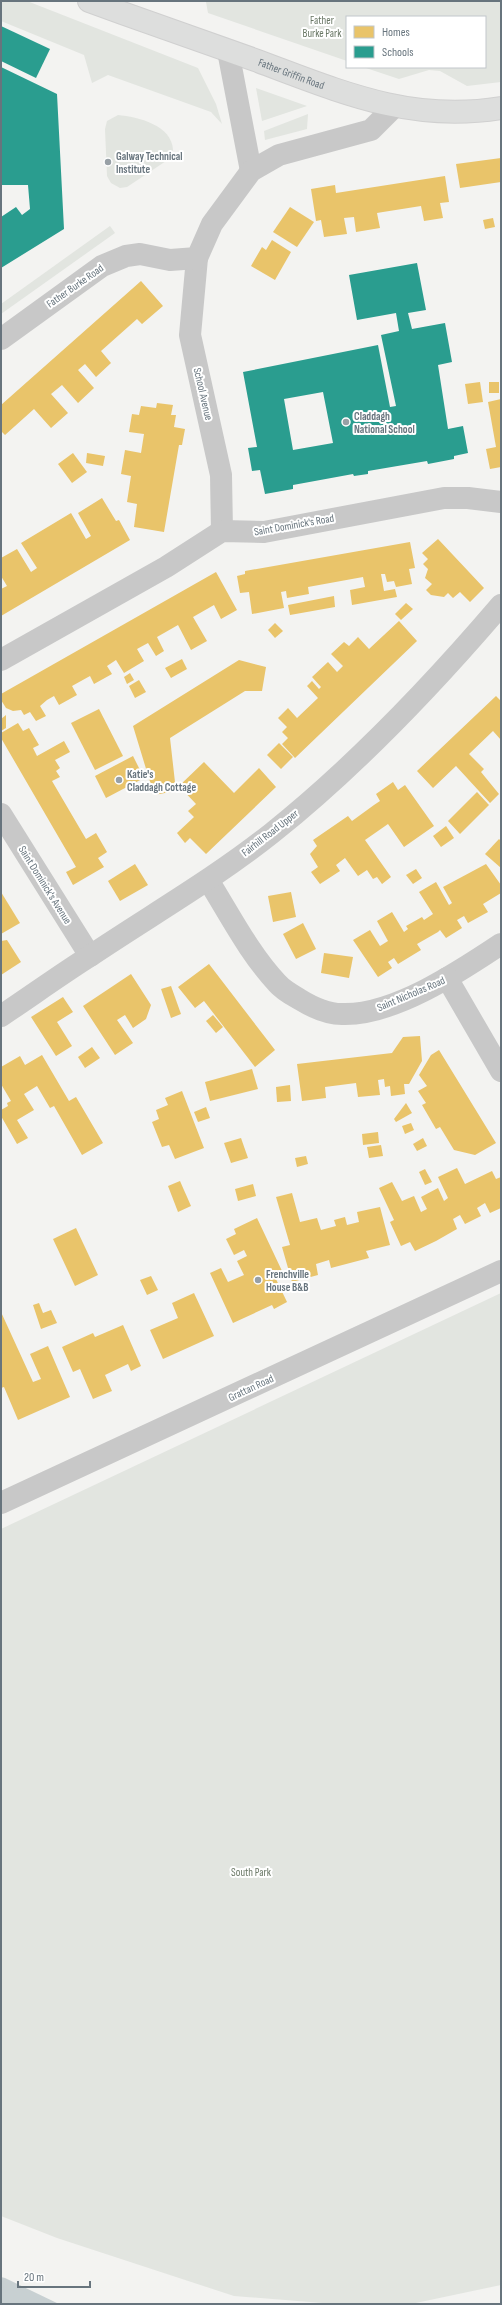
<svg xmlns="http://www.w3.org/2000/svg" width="502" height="2305" font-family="'Sofia Sans Condensed',sans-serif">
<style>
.green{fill:#e2e5e0}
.water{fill:#c8d0d2}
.homes{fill:#e9c46a}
.schools{fill:#2a9d8f;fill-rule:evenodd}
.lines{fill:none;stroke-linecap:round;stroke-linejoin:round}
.secondary-casing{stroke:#d0d0d0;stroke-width:24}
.minor{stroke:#c8c8c8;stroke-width:22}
.secondary{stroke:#dddedd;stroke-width:22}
.poi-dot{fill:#98a0a6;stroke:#fff;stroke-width:1.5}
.labels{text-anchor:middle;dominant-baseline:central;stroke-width:4;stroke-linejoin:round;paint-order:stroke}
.park-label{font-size:11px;fill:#687664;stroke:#fff}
.street-label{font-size:11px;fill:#67747d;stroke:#fff}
.poi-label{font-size:11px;font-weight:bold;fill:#67747d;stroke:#fff;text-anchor:start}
</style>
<rect width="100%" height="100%" fill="#f3f3f1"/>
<!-- green -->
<g class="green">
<path d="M1,1H27L198,68L216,104L222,124L211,112L108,75L92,83L84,55L1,21Z"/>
<path d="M501,1V82L467,86L440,71L429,70L399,79L363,67H485V17H347V61L208,13L206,2Z"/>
<path d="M256,88L307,106L262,121Z"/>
<path d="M308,114L307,129L265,140L264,131Z"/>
<path d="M118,115C138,117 172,125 173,150L166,161L127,187L120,188L111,183L107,176L105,129L107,121Z"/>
<path d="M110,226L115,233L1,314V304Z"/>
<path d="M501,1293V2285L411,2304H335L234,2296L57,2238L1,2216V1529Z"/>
</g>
<!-- water -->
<path class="water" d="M1,2277L5,2278L59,2304H1Z"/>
<!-- homes -->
<g class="homes">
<path d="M501,158V182L460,188L456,164Z"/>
<path d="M445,176L449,202L440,203L443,218L424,221L421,206L383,212L377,213L380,228L356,232L354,217L344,218L347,234L324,237L321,220L316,221L311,189L335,185L336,193Z"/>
<path d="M290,207L314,222L297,247L273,232Z"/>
<path d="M493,218L495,227L485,229L483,220Z"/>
<path d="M272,240L291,252L275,280L251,266L262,247L266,250Z"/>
<path d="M141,281L163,306L142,324L137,319L101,351L111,363L96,377L85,364L78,370L94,388L78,403L62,385L51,394L68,413L51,428L34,409L5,435L1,431V405Z"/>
<path d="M480,382L483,402L468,404L465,384Z"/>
<rect x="489" y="382" width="10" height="11"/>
<path d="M501,399V467L490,469L486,449L496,447L488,402Z"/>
<path d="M157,403L173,405L171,415H176L174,427L185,429L182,445H179L164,532L134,527L137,504L127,502L131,476L121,474L125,450L141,453L144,434L129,432L132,414L139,415L141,406L156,408Z"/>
<path d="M73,453L87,472L72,483L58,464Z"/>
<path d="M87,453L105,456L103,466L86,463Z"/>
<path d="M102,498L116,521L119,520L130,540L1,616V589L7,586L1,576V558L17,549L31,572L37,568L21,543L71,513L86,539L91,536L78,513Z"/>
<path d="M438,539L484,588L470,602L460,592L453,598L448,593L444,597L431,595L426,590L432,584L425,578L428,569L423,564L428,559L422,553Z"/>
<path d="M410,542L415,568L409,569L412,584L396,587L394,581L387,582L385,574H381L384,591L395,589L397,597L352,605L350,590L365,587L363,577L308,587L309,594L287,598L286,591L281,592L284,608L252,614L249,592L240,593L237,576L245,574V571Z"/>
<path d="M216,572L237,610L221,619L214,605L193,617L207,641L191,650L178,625L157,637L164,651L156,656L148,643L137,649L144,661L124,673L116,660L107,666L112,674L94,684L90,676L72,686L77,695L59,705L54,696L47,700L40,706L46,716L36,721L30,712L24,715L21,710L13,711L6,708L1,700V694Z"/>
<path d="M334,596L335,607L290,615L288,605Z"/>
<path d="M406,603L413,609L401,620L395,614Z"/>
<path d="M399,621L417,641L295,758L282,744L288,738L282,732L287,727L278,718L288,708L297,718L318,698L307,686L312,681L319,689L321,687L312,677L328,662L337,672L343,666L331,654L344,642L349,646L358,637L369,649Z"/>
<path d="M275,623L283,631L275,638L268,630Z"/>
<path d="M182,659L187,669L171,678L165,668Z"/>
<path d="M239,660L266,667L262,691H245L170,738L176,791L154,795L133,726Z"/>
<path d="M130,673L134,680L127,684L124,677Z"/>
<path d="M139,680L146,692L135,698L129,686Z"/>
<path d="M496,696L501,701V740L493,731L469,754L484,769L481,772L499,794L490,803L456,766L433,788L417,771Z"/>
<path d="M99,709L123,756L95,770L71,723Z"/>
<path d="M6,715V728L1,731V719Z"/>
<path d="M18,723L23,731L29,728L39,745L33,748L37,756L64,741L70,752L55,760L60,768L56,771L60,777L52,781L86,839L96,833L107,852L98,858L104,867L73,885L66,872L76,867L1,738V733Z"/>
<path d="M279,743L293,757L281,769L267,755Z"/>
<path d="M133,756L144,778L106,798L95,776Z"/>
<path d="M204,762L234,793L259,768L276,787L206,854L190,838L185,843L177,833L194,817L188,811L196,804L179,786Z"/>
<path d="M393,782L398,790L405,785L434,826L404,847L388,824L365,840L391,877L382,884L377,877L373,879L367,870L358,876L345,858L336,865L340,871L320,884L311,872L318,867L310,854L317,846L313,840L348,816L352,821L374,805L380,801L376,794Z"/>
<path d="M477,792L489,805L460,834L448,821Z"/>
<path d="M446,826L454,838L441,847L433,836Z"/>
<path d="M499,839L501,841V868L485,854Z"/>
<path d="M135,864L148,885L120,901L108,881Z"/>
<path d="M486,864L501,885V893L483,904L488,912L468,923L464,916L457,920L462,928L446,938L440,930L438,932L417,944L421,950L398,964L394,958L388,962L392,968L378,977L353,940L370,930L380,946L388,941L377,921L392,912L404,932L408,929L406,926L422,917L424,920L433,914L419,892L436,882L449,905L452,903L443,887Z"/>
<path d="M416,869L422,878L413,884L406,875Z"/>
<path d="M1,892L20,923L1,934Z"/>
<path d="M291,892L296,917L273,922L268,896Z"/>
<path d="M303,923L316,949L296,959L283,934Z"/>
<path d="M7,940L21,962L1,975V941Z"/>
<path d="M324,953L353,957L349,978L321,973Z"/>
<path d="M209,964L275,1050L255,1067L204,1001L195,1008L178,987Z"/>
<path d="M131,974L151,1005L146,1019L133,1028L125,1015L117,1020L133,1043L115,1055L83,1006Z"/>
<path d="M171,986L181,1014L171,1018L161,989Z"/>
<path d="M63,997L73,1012L57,1022L72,1046L56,1056L31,1017Z"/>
<path d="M213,1015L223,1027L216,1033L206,1021Z"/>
<path d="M420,1036L422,1061L409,1084H404L405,1094L391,1096L390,1086L385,1087L384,1079L378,1080L380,1095L358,1097L356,1083L325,1087L326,1098L302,1101L297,1064L392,1053L403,1037Z"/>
<path d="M92,1047L100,1058L85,1068L78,1057Z"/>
<path d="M439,1050L496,1143L475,1155L454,1150L440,1127L436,1129L422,1105L426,1103L418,1091L427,1086L419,1075L431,1055Z"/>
<path d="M42,1055L69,1101L76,1097L103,1143L82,1155L54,1106L50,1108L37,1086L24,1094L34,1110L17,1120L28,1138L17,1144L1,1116V1110L8,1106L7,1103L11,1101L1,1084V1067L20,1056L25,1065Z"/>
<path d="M252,1069L258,1089L210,1101L205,1082Z"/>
<path d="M290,1085L291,1101L277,1102L276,1087Z"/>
<path d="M182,1091L204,1148L175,1159L169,1145L162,1147L152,1122L159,1119L156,1110L168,1105L165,1098Z"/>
<path d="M406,1103L412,1113L396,1122L394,1119Z"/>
<path d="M206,1107L210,1118L198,1122L194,1112Z"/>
<path d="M411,1123L414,1130L405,1134L402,1126Z"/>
<path d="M378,1132L379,1143L363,1145L362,1134Z"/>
<path d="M241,1138L248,1158L231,1163L224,1143Z"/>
<path d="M423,1138L427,1146L417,1151L413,1144Z"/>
<path d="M381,1145L383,1156L369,1158L367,1147Z"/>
<path d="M306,1156L308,1164L297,1167L295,1158Z"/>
<path d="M457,1168L465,1184L492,1171L496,1179L501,1177V1208L490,1213L485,1203L477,1208L481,1216L465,1224L460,1215L453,1219L457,1229L436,1241L415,1251L410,1242L401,1246L390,1222L394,1220L379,1188L392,1182L402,1201L414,1196L421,1212L427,1209L421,1197L438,1188L444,1201L448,1198L438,1177Z"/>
<path d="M425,1169L432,1182L425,1185L419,1172Z"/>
<path d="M180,1181L191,1206L178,1212L168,1186Z"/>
<path d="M253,1184L256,1196L238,1201L235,1189Z"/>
<path d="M292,1193L300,1222L317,1218L321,1230L336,1226L334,1220L345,1217L347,1225L359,1222L357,1212L380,1207L390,1245L366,1251L369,1258L331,1268L329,1260L316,1264L318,1275L292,1282L282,1247L290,1245L276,1197Z"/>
<path d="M257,1218L283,1273L275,1277L287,1302L274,1309L272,1305L233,1323L210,1273L221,1268L228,1282L244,1275L237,1261L247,1256L244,1250L234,1255L226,1239L236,1234L234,1229Z"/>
<path d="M76,1228L98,1275L75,1286L53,1239Z"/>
<path d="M151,1276L158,1290L147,1295L140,1280Z"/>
<path d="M194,1293L214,1336L163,1359L150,1330L178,1318L172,1303Z"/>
<path d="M39,1303L43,1313L51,1310L57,1323L41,1329L33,1305Z"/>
<path d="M1,1312L33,1382L41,1379L30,1354L48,1346L70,1397L18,1420L4,1387L1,1388Z"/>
<path d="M123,1325L141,1366L131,1371L128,1364L105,1375L112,1391L93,1399L80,1369L73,1372L62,1347L93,1333L95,1337Z"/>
</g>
<!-- schools -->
<g class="schools">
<path d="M1,26L50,49L36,78L1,61Z"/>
<path d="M1,67L57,94L64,229L1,268V217L16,207L22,215L30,209L28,185H1Z"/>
<path d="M417,263L426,310L408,313L412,329L445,323L452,362L438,365L448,429L463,426L468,453L454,456V459L428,464L427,461L368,471V474L354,476L353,474L293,485V489L265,494L260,470L252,471L248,448L257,447L243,372L378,345L390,407L396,406L381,335L399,331L396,313L357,320L349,275ZM323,392L333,443L293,450L284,399Z"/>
</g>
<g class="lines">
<defs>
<g id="secondary">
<path id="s1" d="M89,1C144,21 199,40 255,60C339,91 409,123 501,108"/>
</g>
</defs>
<!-- secondary casing -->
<use href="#secondary" class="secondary-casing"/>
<!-- minor -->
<g class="minor">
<path d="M228,51L251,171"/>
<path d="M197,258L190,335L221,475L222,531"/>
<path d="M1,339L102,266L126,256L140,254L170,260L197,258L212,224L251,171L279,155L371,130L394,107"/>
<path d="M1,660L166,567L222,531L264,532L444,498H468L501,502"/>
<path d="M1,814L90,956"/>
<path d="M208,880C230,915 249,953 277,983C283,990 292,995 299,999C312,1007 326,1014 342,1014C393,1016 459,972 501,944"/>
<path d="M447,978L501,1071"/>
<path d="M1,1016C31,996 60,975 90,956C151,915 214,879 272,833C356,766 431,687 501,605"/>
<path d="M1,1503L501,1271"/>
</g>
<!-- secondary -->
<use href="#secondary" class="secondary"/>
</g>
<!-- markers -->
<g class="poi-dot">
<circle cx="108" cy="162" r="4"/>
<circle cx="346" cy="422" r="4"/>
<circle cx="119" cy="780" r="4"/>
<circle cx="258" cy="1280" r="4"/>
</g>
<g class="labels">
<!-- park labels -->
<g class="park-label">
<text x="322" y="20">Father<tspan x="322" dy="13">Burke Park</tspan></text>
<text x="251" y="1872">South Park</text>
</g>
<!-- street labels -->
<g class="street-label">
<text stroke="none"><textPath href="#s1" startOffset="215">Father Griffin Road</textPath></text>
<text transform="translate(75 286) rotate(-35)">Father Burke Road</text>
<text transform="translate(203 394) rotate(77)">School Avenue</text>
<text transform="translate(294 525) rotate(-10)">Saint Dominick's Road</text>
<text transform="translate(270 833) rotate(-38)">Fairhill Road Upper</text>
<text transform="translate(45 885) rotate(58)">Saint Dominick's Avenue</text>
<text transform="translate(411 994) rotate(-23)">Saint Nicholas Road</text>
<text transform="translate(251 1388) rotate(-25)">Grattan Road</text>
</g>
<!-- poi labels -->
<g class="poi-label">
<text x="116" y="156">Galway Technical<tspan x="116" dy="13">Institute</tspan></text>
<text x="354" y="416">Claddagh<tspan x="354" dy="13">National School</tspan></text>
<text x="127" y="774">Katie's<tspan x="127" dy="13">Claddagh Cottage</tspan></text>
<text x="266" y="1274">Frenchville<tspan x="266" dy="13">House B&amp;B</tspan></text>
</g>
</g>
<!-- border -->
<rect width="502" height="2305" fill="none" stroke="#67747d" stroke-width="4"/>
<!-- legend -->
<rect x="346" y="16" width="140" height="52" fill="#ffffff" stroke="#c2c7cb"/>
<rect x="354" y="26" width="20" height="12" fill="#e9c46a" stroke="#c2c7cb"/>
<text x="382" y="36" font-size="12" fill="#67747d">Homes</text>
<rect x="354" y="46" width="20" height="12" fill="#2a9d8f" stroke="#c2c7cb"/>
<text x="382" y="56" font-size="12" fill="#67747d">Schools</text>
<!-- scale -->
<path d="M18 2281v6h72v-6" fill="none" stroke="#67747d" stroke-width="2"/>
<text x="24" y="2281" font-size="12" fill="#67747d" stroke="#ffffff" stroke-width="3" paint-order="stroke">20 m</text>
</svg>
